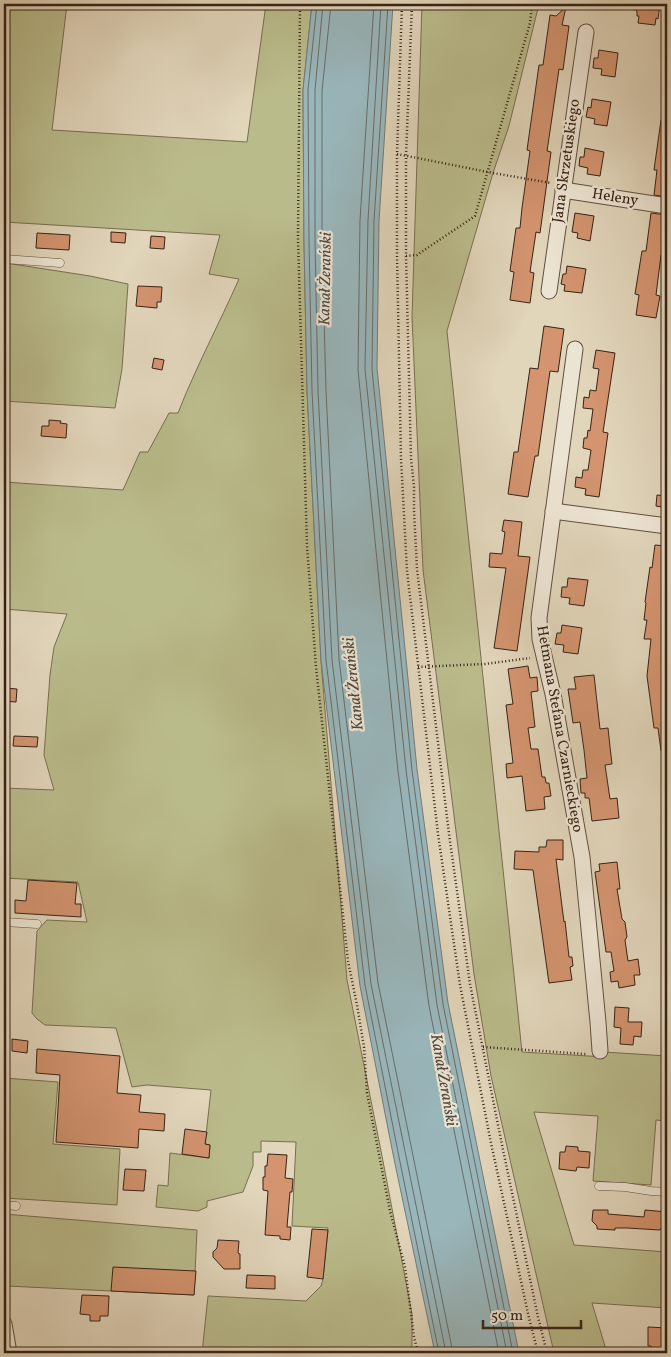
<svg xmlns="http://www.w3.org/2000/svg" width="671" height="1357" font-family="Vollkorn,serif">
<style>
.green{fill:#babb8b;stroke:#796e50}
.water{fill:#99b6bb;stroke:#727b79}
.lines{fill:none;stroke-linecap:round;stroke-linejoin:round}
.shore{stroke:#686c68;stroke-width:1}
.building{fill:#d3946f;stroke:#382216}
.lane-casing{stroke:#624f3f;stroke-width:9}
.street-casing{stroke:#624f3f;stroke-width:17}
.path{stroke:#382216;stroke-width:2.5;stroke-dasharray:1 2.5;stroke-linecap:butt}
.lane{stroke:#ece4d2;stroke-width:8}
.street{stroke:#ece4d2;stroke-width:15}
.labels{text-anchor:middle;dominant-baseline:central;stroke-width:4.5;stroke-linejoin:round;paint-order:stroke}
.street-label{font-size:15px;fill:#382216;stroke:#ece4d2}
.water-label{font-size:16px;font-style:italic;fill:#50473f;stroke:#ece4d2}
</style>
<rect width="100%" height="100%" fill="#e1d5ba"/>
<filter id="stains"><feTurbulence type="fractalNoise" baseFrequency=".004" numOctaves="4"/><feColorMatrix values="0 0 0 0 .2 0 0 0 0 .09 0 0 0 0 .02 0 0 0 .5 -.17"/></filter>
<radialGradient id="worn" r=".72"><stop offset=".6" stop-color="#630" stop-opacity="0"/><stop offset="1" stop-color="#630" stop-opacity=".3"/></radialGradient>
<!-- green -->
<g class="green">
<path d="M4,4H67L52,130L247,142L266,4H312L303,90L304,242L307,391L321,661L347,980L382,1156L412,1314V1353H202L208,1296L306,1301L321,1286L323,1279L328,1228L292,1226L296,1142L261,1141V1152H253V1166L243,1192L207,1201V1207L198,1211L156,1207L158,1185L168,1186L170,1153L209,1158L210,1145L205,1144L211,1090L147,1085L132,1087L116,1028L45,1025L37,1019L32,1013L37,931L47,920L87,922L78,882L4,878V788L54,790L44,755L50,675L54,647L67,614L4,609V482L123,490L140,452H148L169,413H178C196,367 219,324 239,279L209,274L220,235L4,222Z"/>
<path d="M422,4H539L509,126L493,173L447,331L522,1052L605,1057L604,1052L667,1056V1121L656,1120L651,1185L593,1181L598,1116L534,1112L574,1245L667,1252V1308L592,1303L607,1353H554L491,1076L474,974L423,570L412,317Z"/>
<path d="M6,263L90,276L128,284L122,369L115,408L4,401V276Z"/>
<path d="M4,1078L58,1082L53,1144L120,1149L117,1205L4,1198Z"/>
<path d="M4,1214L197,1230L194,1295L7,1286L4,1269Z"/>
</g>
<!-- water -->
<path class="water" d="M312,4H393L379,221L377,368L417,769L448,1003L519,1353H435L394,1159L360,986L321,661L307,391L304,242L303,90Z"/>
<g class="lines">
<!-- shore -->
<g class="shore">
<path d="M317,4L308,90L309,242L312,391L326,660L365,985L399,1157L439,1353"/>
<path d="M323,4L315,90V242L318,391L332,660L371,984L446,1353"/>
<path d="M331,4L322,91V242L326,391L339,659L378,983L453,1353"/>
<path d="M374,4L360,220L358,370L398,771L429,1006L499,1353"/>
<path d="M381,4L368,220L365,369L406,770L437,1005L507,1353"/>
<path d="M388,4L374,221L372,369L412,770L443,1004L513,1353"/>
</g>
</g>
<!-- building -->
<g class="building">
<path d="M637,4H660L658,19L656,18L655,25L638,23L639,16H637V12L636,10Z"/>
<path d="M566,7L562,25L569,26L563,70L559,69L550,131L547,151L551,152L540,233L536,232L530,272L534,273L530,303L510,300L514,272L510,271L516,228H520L522,208L530,151L527,150L539,65H543L550,15L556,16Z"/>
<path d="M599,50L618,53L615,77L601,75L602,69L593,68L594,58H598Z"/>
<path d="M592,99L611,102L607,126L594,124L595,119L586,117L588,107L591,108Z"/>
<path d="M661,120H667V197L654,195L657,170H654Z"/>
<path d="M585,148L604,152L600,176L587,174L588,168L579,166L580,157H584Z"/>
<path d="M575,213L594,216L590,241L577,238L578,233L572,232Z"/>
<path d="M651,213L667,215V242L665,256L661,255L656,295L660,296L656,318L636,315L639,295L635,294L642,251H646Z"/>
<path d="M111,232L126,233L125,243L111,242Z"/>
<path d="M37,233L70,235L69,250L36,248Z"/>
<path d="M151,236L165,237L164,249L150,248Z"/>
<path d="M567,266L586,269L582,293L564,291L565,285L561,284L563,274H566Z"/>
<path d="M138,286L162,287L161,302H157V308L136,306Z"/>
<path d="M544,326L564,329L558,372L550,371L538,456H535L528,497L508,494L514,452H518L530,368L538,369Z"/>
<path d="M596,350L615,353L603,432L608,433L599,497L585,495L586,489L575,487L576,477L582,478L583,470H588L591,450L583,448L584,438H587L588,430L590,431L593,409L583,408L584,397L589,398L590,390L596,391L599,369L593,368Z"/>
<path d="M154,358L164,360L162,370L152,368Z"/>
<path d="M49,420L61,421L60,423L67,424L66,438L41,436L42,426H49Z"/>
<path d="M657,495L667,496V508L656,506Z"/>
<path d="M504,520L522,522L518,556L530,557L517,651L494,648L506,568L489,567L490,553L502,554L505,532L502,531Z"/>
<path d="M655,545L667,546V750L661,751L658,728H654L647,676L651,639H644L647,620H644L646,603L645,602L650,567L652,568Z"/>
<path d="M568,578L588,580L584,606L569,604L570,598L561,597L562,587H567Z"/>
<path d="M562,625L582,628L578,654L563,652L564,645L555,644L557,633H561Z"/>
<path d="M528,666L530,678L537,677L538,691L531,692L535,727L528,728L531,749H538L542,777H545L546,783H549L551,796L544,797L545,809L526,811L522,776L507,778L506,764L513,763L506,705L513,704L508,669Z"/>
<path d="M594,675L600,729L608,728L610,747L612,764L605,765L610,799L617,798L619,818L592,821L589,798H585V793H581L580,779L587,778L584,750L580,722L573,723L568,689H576L574,677Z"/>
<path d="M4,688L17,689L16,702L4,701Z"/>
<path d="M14,736L38,737L37,747L13,746Z"/>
<path d="M547,840H563V860L556,859L564,922L565,921L569,957H572L573,966L570,967L572,980L549,983L533,870L514,869L515,851L539,852V847H546Z"/>
<path d="M617,862L620,889H617L622,919L625,922L627,937L625,940L628,961L638,959L640,975H634L635,985L619,988L618,981L611,982L610,972L614,971L611,952H606L595,872L600,871L599,864Z"/>
<path d="M28,880L77,883L75,904H81V917L15,913V900L26,901Z"/>
<path d="M615,1007L629,1008L628,1022H642L641,1037L634,1036L633,1045L620,1044L621,1028L614,1027Z"/>
<path d="M12,1039L28,1041L27,1053L12,1051Z"/>
<path d="M37,1049L120,1056L117,1093L141,1095L139,1112L165,1114L164,1131L139,1129L138,1148L56,1142L60,1075L36,1073Z"/>
<path d="M185,1129L207,1132L205,1144L210,1145L209,1158L182,1154Z"/>
<path d="M566,1146L578,1147V1151L590,1152L589,1168L577,1167L576,1171L559,1169L560,1152H565Z"/>
<path d="M268,1154L287,1155L285,1178L293,1179L292,1192H290L287,1227H291L290,1240L280,1239V1236L265,1235L268,1191L263,1190V1177H265V1166H267Z"/>
<path d="M125,1169L146,1170L144,1191L123,1190Z"/>
<path d="M593,1210H608V1214L644,1217L645,1210L667,1212V1228H661L660,1230L627,1228H615V1230L597,1229V1226L592,1221Z"/>
<path d="M312,1229L328,1230L323,1279L307,1277Z"/>
<path d="M218,1240L239,1241L238,1253L240,1254V1269H224L213,1257V1252L217,1248Z"/>
<path d="M113,1267L196,1271L194,1295L111,1291Z"/>
<path d="M247,1275L275,1276V1289L246,1288Z"/>
<path d="M82,1295L109,1296L108,1316H100V1321H90V1315L80,1314Z"/>
<path d="M648,1327L667,1328L666,1353H651V1346H648Z"/>
</g>
<g class="lines">
<defs>
<g id="lane">
<path d="M4,259L60,263"/>
<path d="M4,922L37,924"/>
<path d="M599,1186L625,1187L651,1191L667,1192"/>
<path d="M4,1205L16,1206"/>
</g>
<g id="street">
<path d="M563,190L667,206"/>
<path d="M549,291L586,32"/>
<path d="M575,349L539,618L540,639L553,694L582,857L598,1022L600,1051"/>
<path d="M553,511L667,526"/>
<path d="M4,1324L9,1353"/>
</g>
</defs>
<!-- lane casing -->
<use href="#lane" class="lane-casing"/>
<!-- street casing -->
<use href="#street" class="street-casing"/>
<!-- path -->
<g class="path">
<path d="M300,4L298,239L307,546L316,667L348,961L357,1005L364,1047L367,1093L390,1211L405,1267L414,1337L418,1353"/>
<path d="M402,4L397,154V255L401,458L407,571L438,834L460,985L491,1143L529,1318L538,1353"/>
<path d="M412,4L406,156V256L411,458L414,487V511L417,569L449,834L470,984L501,1140L538,1317L547,1353"/>
<path d="M397,154L493,173L551,183"/>
<path d="M406,256L417,255L475,216L530,23L532,4"/>
<path d="M418,667L485,664L530,658"/>
<path d="M483,1047L586,1054"/>
</g>
<!-- lane -->
<use href="#lane" class="lane"/>
<!-- street -->
<use href="#street" class="street"/>
</g>
<g class="labels">
<!-- street labels -->
<g class="street-label">
<text transform="translate(567 161) rotate(-82)">Jana Skrzetuskiego</text>
<text transform="translate(615 198) rotate(9)">Heleny</text>
<text transform="translate(559 729) rotate(80)">Hetmana Stefana Czarnieckiego</text>
</g>
<!-- water labels -->
<g class="water-label">
<text transform="translate(326 279) rotate(-89)">Kanał Żerański</text>
<text transform="translate(354 684) rotate(-96)">Kanał Żerański</text>
<text transform="translate(443 1080) rotate(80)">Kanał Żerański</text>
</g>
</g>
<!-- margin -->
<rect width="671" height="1357" fill="none" stroke="#e1d5ba" stroke-width="20"/>
<rect x="5" y="5" width="661" height="1347" fill="none" stroke="#382216" stroke-width="2.5"/>
<rect x="10" y="10" width="651" height="1337" fill="none" stroke="#382216"/>
<!-- scale -->
<path d="M483 1320v8h98v-8" fill="none" stroke="#382216" stroke-width="2.5"/>
<text x="491" y="1320" font-size="15" fill="#382216" stroke="#ece4d2" stroke-width="4" paint-order="stroke">50 m</text>
<rect width="100%" height="100%" filter="url(#stains)"/>
<rect width="100%" height="100%" fill="url(#worn)"/>
</svg>
